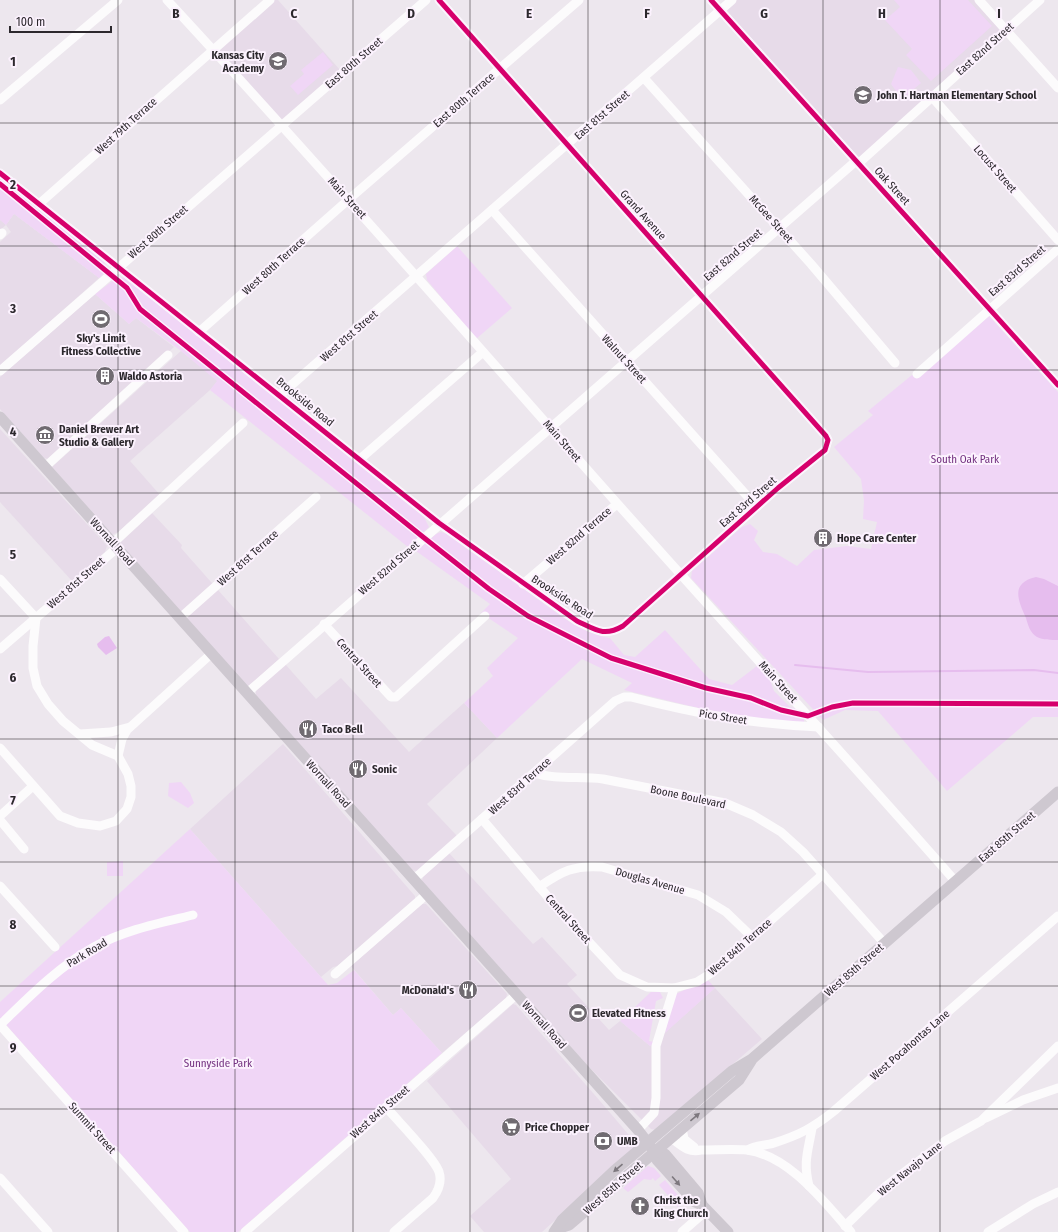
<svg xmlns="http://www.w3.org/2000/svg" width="1058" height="1232" font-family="'Fira Sans Condensed',sans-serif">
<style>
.built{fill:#e7dbe9}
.green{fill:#f0d6f6}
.water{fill:#e6bdee}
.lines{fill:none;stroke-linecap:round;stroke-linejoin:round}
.stream{stroke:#e6bdee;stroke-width:2}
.minor{stroke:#fcfbfc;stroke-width:9}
.major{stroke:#cec8d0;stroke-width:11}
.cycleway-casing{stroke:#fcf2fe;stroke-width:8}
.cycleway{stroke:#d6006c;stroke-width:5}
.oneway{fill:#7d787e}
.grid{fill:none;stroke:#2c282d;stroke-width:1;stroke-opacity:0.55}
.labels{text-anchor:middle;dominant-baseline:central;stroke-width:4;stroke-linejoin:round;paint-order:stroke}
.street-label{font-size:11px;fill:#2c282d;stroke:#fcf2fe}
.poi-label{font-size:11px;font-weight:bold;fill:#2c282d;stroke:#fcf2fe;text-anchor:start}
.park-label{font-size:11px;fill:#72307f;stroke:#fcf2fe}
.grid-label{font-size:13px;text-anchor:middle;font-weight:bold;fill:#2c282d;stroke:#fcf2fe;stroke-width:4;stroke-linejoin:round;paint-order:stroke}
</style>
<rect width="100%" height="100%" fill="#ede7ee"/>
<!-- built -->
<g class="built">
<path d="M273,0H278L341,71L282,123L215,50Z"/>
<path d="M737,0H974L1003,30L856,161L722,13Z"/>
<path d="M14,214L99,278L0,366V242L11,232L6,225L0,230V220L6,225Z"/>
<path d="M95,294L129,324L136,318L174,347L48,459L44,458L0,409V377Z"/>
<path d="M181,351L218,381L210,390L130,461L160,495L118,532L112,535L52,467Z"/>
<path d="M0,429L107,546L105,552L73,582L0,502Z"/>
<path d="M152,513L182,545L181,548L279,659L249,686L244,684L120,543Z"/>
<path d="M285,664L316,699L341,678L409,752L464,703L497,738L427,804L457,836L418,871L411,870L256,695V689Z"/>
<path d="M283,744L415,896V900L338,966L333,967L321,977L190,829Z"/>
<path d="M449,853L533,944L542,937L577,975L567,984L609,1030L620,1021L650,1046L715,988L762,1039L656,1130L651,1129L587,1065L422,881L423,877Z"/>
<path d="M422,904H426L507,994L506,998L442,1053L401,1008L393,1015L351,966Z"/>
<path d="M513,1004L516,1005L600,1101L634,1141L636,1147L542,1232H484L470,1216L511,1179L427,1081Z"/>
</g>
<!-- green -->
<g class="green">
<path d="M894,0H968L992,26L931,81L906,55L912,49L885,20L900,7Z"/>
<path d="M323,52L333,65L298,95L290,86L304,74L301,70Z"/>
<path d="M898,67L911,70L921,83L902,99L891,84Z"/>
<path d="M0,177L103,261L106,266L104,273L99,278L14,214L6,225L0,220Z"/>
<path d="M457,246L512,308L476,339L427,280L426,274Z"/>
<path d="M118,277L126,278L424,517L429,527L408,547L210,390L217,381L181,351L136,318L129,324L95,294Z"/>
<path d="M989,316L1058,392V717H1033L947,791L878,711L845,710L823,720L691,578L692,571L742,527L750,524L758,531L754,540L763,552L777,554L797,566L814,550L847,546L871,549L877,522L863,519L864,500L861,479L834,447L873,415L868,411L912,375L917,378Z"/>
<path d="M441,532L447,534C476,555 505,576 535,597C557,613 582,634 610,638L624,655L635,657L665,630L709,679L732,685L757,666L770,680L774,691L790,707L797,709L804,718V722L801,723L727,715L624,690L632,683L582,659L497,738L464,703L493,676L487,668L518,638L481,613L490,604L416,551L436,534Z"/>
<path d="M181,782L190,793L194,803L188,808L168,796L169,783Z"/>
<path d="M190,829L328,985L337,983L354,970L393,1015L401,1008L442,1053L238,1232H190L0,1018V1002Z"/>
<path d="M123,861V876H107V862Z"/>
<path d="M707,979L715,988L665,1033L673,999L676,994Z"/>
<path d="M651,992H660L663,998L656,1001L649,1041L655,1042L650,1046L620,1021Z"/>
<path d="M648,1166L654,1168L661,1176L655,1181L653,1178L651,1180L644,1179L628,1192L623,1188Z"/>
<path d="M665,1180L684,1202L678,1207L659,1185Z"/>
</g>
<!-- water -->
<g class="water">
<path d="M1036,577L1044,579L1058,586V640C1051,640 1043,640 1037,637C1030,633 1028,625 1026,618C1018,600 1010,583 1036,577Z"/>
<path d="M109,636L117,648L106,655L98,647L97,644L105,637Z"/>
</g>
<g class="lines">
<!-- stream -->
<path class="stream" d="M795,665L868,672L1034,670L1058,673"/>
<!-- minor -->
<g class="minor">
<path d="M167,0C319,164 466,333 615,501C728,628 843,753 956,882"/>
<path d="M711,0L1058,385"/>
<path d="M979,0L1058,88"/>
<path d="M644,78L811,264L895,363"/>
<path d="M932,97L1058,240"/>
<path d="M0,100L118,0"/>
<path d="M859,163L1040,0"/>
<path d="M0,173L439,523L577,621C596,630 604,637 623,626L778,488L825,450L828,440L826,436L439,0"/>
<path d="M39,204L270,0"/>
<path d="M492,210L757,507"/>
<path d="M0,235L2,233"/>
<path d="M199,332L348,200L579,0"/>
<path d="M0,371L426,0"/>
<path d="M917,374L1058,249"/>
<path d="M280,395L732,0"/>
<path d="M360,459L483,352"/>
<path d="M45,467L168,355"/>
<path d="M113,543L243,423"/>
<path d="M0,579L36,618L33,646V668L37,686L48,704L63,721L92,745L118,756L128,774L131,786V797L127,809L116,821L100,826L78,823L60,816L0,748"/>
<path d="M523,584L617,504"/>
<path d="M180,618L316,497"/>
<path d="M324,624L391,697H396L485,616"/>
<path d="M0,649L117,548"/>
<path d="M247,693L856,161"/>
<path d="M80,734L111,732L130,727"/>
<path d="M118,756L122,739L127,730L211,654"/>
<path d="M534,773C556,780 580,776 603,779L725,803L753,815L781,832L803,852L885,944"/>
<path d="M0,816L33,786"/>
<path d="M482,819L559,910L620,975L647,987L674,988"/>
<path d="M0,820L24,849"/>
<path d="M414,879L615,701L624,697H631C697,714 751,724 819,727"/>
<path d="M0,886L55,947"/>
<path d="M539,887C562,871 574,865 602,867L698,895L726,912L752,937"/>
<path d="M335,974L427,894"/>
<path d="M0,1025L184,1232"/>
<path d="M0,1025C29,997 58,967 94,947C124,930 160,923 193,915"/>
<path d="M386,1107C397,1120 435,1159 439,1172C442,1181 438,1191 433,1198L394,1232"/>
<path d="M986,1118L1023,1100L1058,1088"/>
<path d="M682,1128L684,1139L694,1147"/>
<path d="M638,1130L654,1113L656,1098V1046L674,988L697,982L713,972L823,874"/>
<path d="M671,1138C681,1145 687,1153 701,1150C716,1150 732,1149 747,1150C790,1156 824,1202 851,1232"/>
<path d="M748,1150C755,1145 765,1146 774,1143C799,1135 813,1128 834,1111L1058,916"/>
<path d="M0,1178L48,1232"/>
<path d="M809,1186C803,1161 808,1152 812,1128"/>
<path d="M845,1226L886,1186L915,1164L945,1141L981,1121L1058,1046"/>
<path d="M245,1232L517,994"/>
<path d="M682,1232L707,1210"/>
<path d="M988,1232L1033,1204L1058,1192"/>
</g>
<!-- major -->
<g class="major">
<path d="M0,417L638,1130L654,1151L657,1160L695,1202L702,1205L728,1232"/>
<path d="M654,1151L665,1154L698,1193L702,1205"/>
<path d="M557,1229L569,1225L739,1080L751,1061"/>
<path d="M554,1232L562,1220L614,1171L732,1071L752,1059L1058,792"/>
</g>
<defs>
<g id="cycleway">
<path d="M711,0L1058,385"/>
<path d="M0,173L439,523L577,621C596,630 604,637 623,626L778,488L825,450L828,440L826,436L439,0"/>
<path d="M0,184L127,288L140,309L423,537L489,589L528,616L611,658L706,688L751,698L781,710L808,716L832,707L853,703L1058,704"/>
</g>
</defs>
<!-- cycleway casing -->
<use href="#cycleway" class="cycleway-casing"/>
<!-- cycleway -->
<use href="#cycleway" class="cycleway"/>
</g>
<!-- one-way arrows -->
<defs><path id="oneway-solid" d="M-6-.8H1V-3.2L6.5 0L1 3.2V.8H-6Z"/></defs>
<g class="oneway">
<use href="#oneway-solid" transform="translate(695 1117) rotate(-40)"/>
<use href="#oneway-solid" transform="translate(618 1168) rotate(139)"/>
<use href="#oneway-solid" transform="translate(676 1181) rotate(49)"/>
</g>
<!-- grid -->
<path class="grid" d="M118,0V1232M235,0V1232M353,0V1232M470,0V1232M588,0V1232M705,0V1232M823,0V1232M940,0V1232M0,123H1058M0,246H1058M0,370H1058M0,493H1058M0,616H1058M0,739H1058M0,862H1058M0,986H1058M0,1109H1058"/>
<!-- icons -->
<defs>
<symbol id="school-disc" viewBox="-11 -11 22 22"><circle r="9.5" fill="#706b71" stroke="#fcf2fe"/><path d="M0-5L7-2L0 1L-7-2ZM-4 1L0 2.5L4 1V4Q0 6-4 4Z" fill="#fff"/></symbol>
<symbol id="stadium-disc" viewBox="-11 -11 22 22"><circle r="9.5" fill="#706b71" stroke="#fcf2fe"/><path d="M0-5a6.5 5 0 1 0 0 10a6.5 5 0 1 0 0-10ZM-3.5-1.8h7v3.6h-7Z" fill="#fff"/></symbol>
<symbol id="building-disc" viewBox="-11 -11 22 22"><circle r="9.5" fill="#706b71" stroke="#fcf2fe"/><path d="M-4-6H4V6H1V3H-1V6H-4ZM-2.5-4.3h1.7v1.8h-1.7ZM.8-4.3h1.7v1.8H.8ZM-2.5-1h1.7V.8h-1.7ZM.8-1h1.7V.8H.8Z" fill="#fff"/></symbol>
<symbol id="museum-disc" viewBox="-11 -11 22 22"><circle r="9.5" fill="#706b71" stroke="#fcf2fe"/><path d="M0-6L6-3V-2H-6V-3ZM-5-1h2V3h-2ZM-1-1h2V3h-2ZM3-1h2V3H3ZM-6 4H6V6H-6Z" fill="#fff"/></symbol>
<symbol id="restaurant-disc" viewBox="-11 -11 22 22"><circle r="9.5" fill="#706b71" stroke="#fcf2fe"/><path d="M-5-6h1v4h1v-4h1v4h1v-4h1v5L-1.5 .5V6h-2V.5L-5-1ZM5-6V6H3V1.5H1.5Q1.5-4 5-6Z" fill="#fff"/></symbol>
<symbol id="supermarket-disc" viewBox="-11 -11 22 22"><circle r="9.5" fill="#706b71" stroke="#fcf2fe"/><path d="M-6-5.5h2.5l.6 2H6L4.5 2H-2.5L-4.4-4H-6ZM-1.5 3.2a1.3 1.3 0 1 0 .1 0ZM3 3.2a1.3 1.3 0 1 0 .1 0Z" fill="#fff"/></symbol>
<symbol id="bank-disc" viewBox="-11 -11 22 22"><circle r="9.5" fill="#706b71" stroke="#fcf2fe"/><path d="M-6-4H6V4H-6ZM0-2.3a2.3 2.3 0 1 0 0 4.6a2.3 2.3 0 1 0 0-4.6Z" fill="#fff"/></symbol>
<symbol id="church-disc" viewBox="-11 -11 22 22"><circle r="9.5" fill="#706b71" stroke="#fcf2fe"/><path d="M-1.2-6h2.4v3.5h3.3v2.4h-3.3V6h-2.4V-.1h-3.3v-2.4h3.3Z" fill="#fff"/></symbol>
</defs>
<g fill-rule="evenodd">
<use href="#school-disc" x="267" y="50" width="22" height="22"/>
<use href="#school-disc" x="852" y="84" width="22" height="22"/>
<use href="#stadium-disc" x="90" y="308" width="22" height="22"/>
<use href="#building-disc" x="94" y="365" width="22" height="22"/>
<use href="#museum-disc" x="34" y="424" width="22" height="22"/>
<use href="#building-disc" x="812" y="527" width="22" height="22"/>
<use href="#restaurant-disc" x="297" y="718" width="22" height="22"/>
<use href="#restaurant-disc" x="347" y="758" width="22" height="22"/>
<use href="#restaurant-disc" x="457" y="979" width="22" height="22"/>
<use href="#stadium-disc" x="567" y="1002" width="22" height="22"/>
<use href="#supermarket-disc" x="500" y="1116" width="22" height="22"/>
<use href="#bank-disc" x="592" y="1130" width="22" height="22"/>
<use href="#church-disc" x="629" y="1195" width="22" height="22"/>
</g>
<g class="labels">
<!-- street labels -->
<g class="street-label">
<text transform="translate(985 49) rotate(-42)">East 82nd Street</text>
<text transform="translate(354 63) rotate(-41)">East 80th Street</text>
<text transform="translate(464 100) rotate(-41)">East 80th Terrace</text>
<text transform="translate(602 115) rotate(-41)">East 81st Street</text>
<text transform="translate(126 126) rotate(-42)">West 79th Terrace</text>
<text transform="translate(995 169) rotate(49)">Locust Street</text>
<text transform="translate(892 186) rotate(48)">Oak Street</text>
<text transform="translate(347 198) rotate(48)">Main Street</text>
<text transform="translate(643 215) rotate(48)">Grand Avenue</text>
<text transform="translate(771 219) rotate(48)">McGee Street</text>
<text transform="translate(158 232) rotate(-41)">West 80th Street</text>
<text transform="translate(733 255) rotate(-41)">East 82nd Street</text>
<text transform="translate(274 266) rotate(-42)">West 80th Terrace</text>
<text transform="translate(1017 271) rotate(-41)">East 83rd Street</text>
<text transform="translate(349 336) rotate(-41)">West 81st Street</text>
<text transform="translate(624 359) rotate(48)">Walnut Street</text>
<text transform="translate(305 402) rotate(39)">Brookside Road</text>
<text transform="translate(562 441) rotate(49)">Main Street</text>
<text transform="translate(748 502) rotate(-41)">East 83rd Street</text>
<text transform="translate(579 536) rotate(-41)">West 82nd Terrace</text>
<text transform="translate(112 542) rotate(48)">Wornall Road</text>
<text transform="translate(248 558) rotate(-42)">West 81st Terrace</text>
<text transform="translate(389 568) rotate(-41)">West 82nd Street</text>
<text transform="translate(76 583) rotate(-41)">West 81st Street</text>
<text transform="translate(562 597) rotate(33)">Brookside Road</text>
<text transform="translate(359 663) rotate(48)">Central Street</text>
<text transform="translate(778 682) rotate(48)">Main Street</text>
<text transform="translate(723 717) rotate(9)">Pico Street</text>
<text transform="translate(328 784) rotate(48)">Wornall Road</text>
<text transform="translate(520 786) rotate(-42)">West 83rd Terrace</text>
<text transform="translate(688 797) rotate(12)">Boone Boulevard</text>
<text transform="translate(1007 837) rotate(-41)">East 85th Street</text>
<text transform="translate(650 881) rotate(16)">Douglas Avenue</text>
<text transform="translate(568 919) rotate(48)">Central Street</text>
<text transform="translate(740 947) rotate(-41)">West 84th Terrace</text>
<text transform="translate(87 953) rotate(-31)">Park Road</text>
<text transform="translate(854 970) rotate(-41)">West 85th Street</text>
<text transform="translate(544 1025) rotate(48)">Wornall Road</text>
<text transform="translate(910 1045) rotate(-41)">West Pocahontas Lane</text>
<text transform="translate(380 1112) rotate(-41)">West 84th Street</text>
<text transform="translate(92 1128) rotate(48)">Summit Street</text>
<text transform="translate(910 1169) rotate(-39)">West Navajo Lane</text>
<text transform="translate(613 1188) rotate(-41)">West 85th Street</text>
</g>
<!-- poi labels -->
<g class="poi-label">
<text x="264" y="55" text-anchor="end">Kansas City<tspan x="264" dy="13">Academy</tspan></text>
<text x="877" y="95">John T. Hartman Elementary School</text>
<text x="101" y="338" text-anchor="middle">Sky's Limit<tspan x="101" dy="13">Fitness Collective</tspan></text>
<text x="119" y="376">Waldo Astoria</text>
<text x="59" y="429">Daniel Brewer Art<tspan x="59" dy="13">Studio &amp; Gallery</tspan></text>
<text x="837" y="538">Hope Care Center</text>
<text x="322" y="729">Taco Bell</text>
<text x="372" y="769">Sonic</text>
<text x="454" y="990" text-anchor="end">McDonald's</text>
<text x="592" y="1013">Elevated Fitness</text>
<text x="525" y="1127">Price Chopper</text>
<text x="617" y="1141">UMB</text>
<text x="654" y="1200">Christ the<tspan x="654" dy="13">King Church</tspan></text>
</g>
<!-- park labels -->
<g class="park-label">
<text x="965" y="459">South Oak Park</text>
<text x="218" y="1063">Sunnyside Park</text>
</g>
</g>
<g class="grid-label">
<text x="176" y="18">B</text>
<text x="294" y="18">C</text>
<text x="411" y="18">D</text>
<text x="529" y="18">E</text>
<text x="647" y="18">F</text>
<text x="764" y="18">G</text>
<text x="882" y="18">H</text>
<text x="999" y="18">I</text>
<text x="13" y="66">1</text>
<text x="13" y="189">2</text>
<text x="13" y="313">3</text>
<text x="13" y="436">4</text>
<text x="13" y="559">5</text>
<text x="13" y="682">6</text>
<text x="13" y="805">7</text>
<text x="13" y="929">8</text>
<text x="13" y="1052">9</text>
</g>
<!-- scale -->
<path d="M10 26v6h101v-6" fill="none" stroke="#2c282d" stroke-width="2"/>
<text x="16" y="26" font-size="12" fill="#2c282d" stroke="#fcf2fe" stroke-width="3" paint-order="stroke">100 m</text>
</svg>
